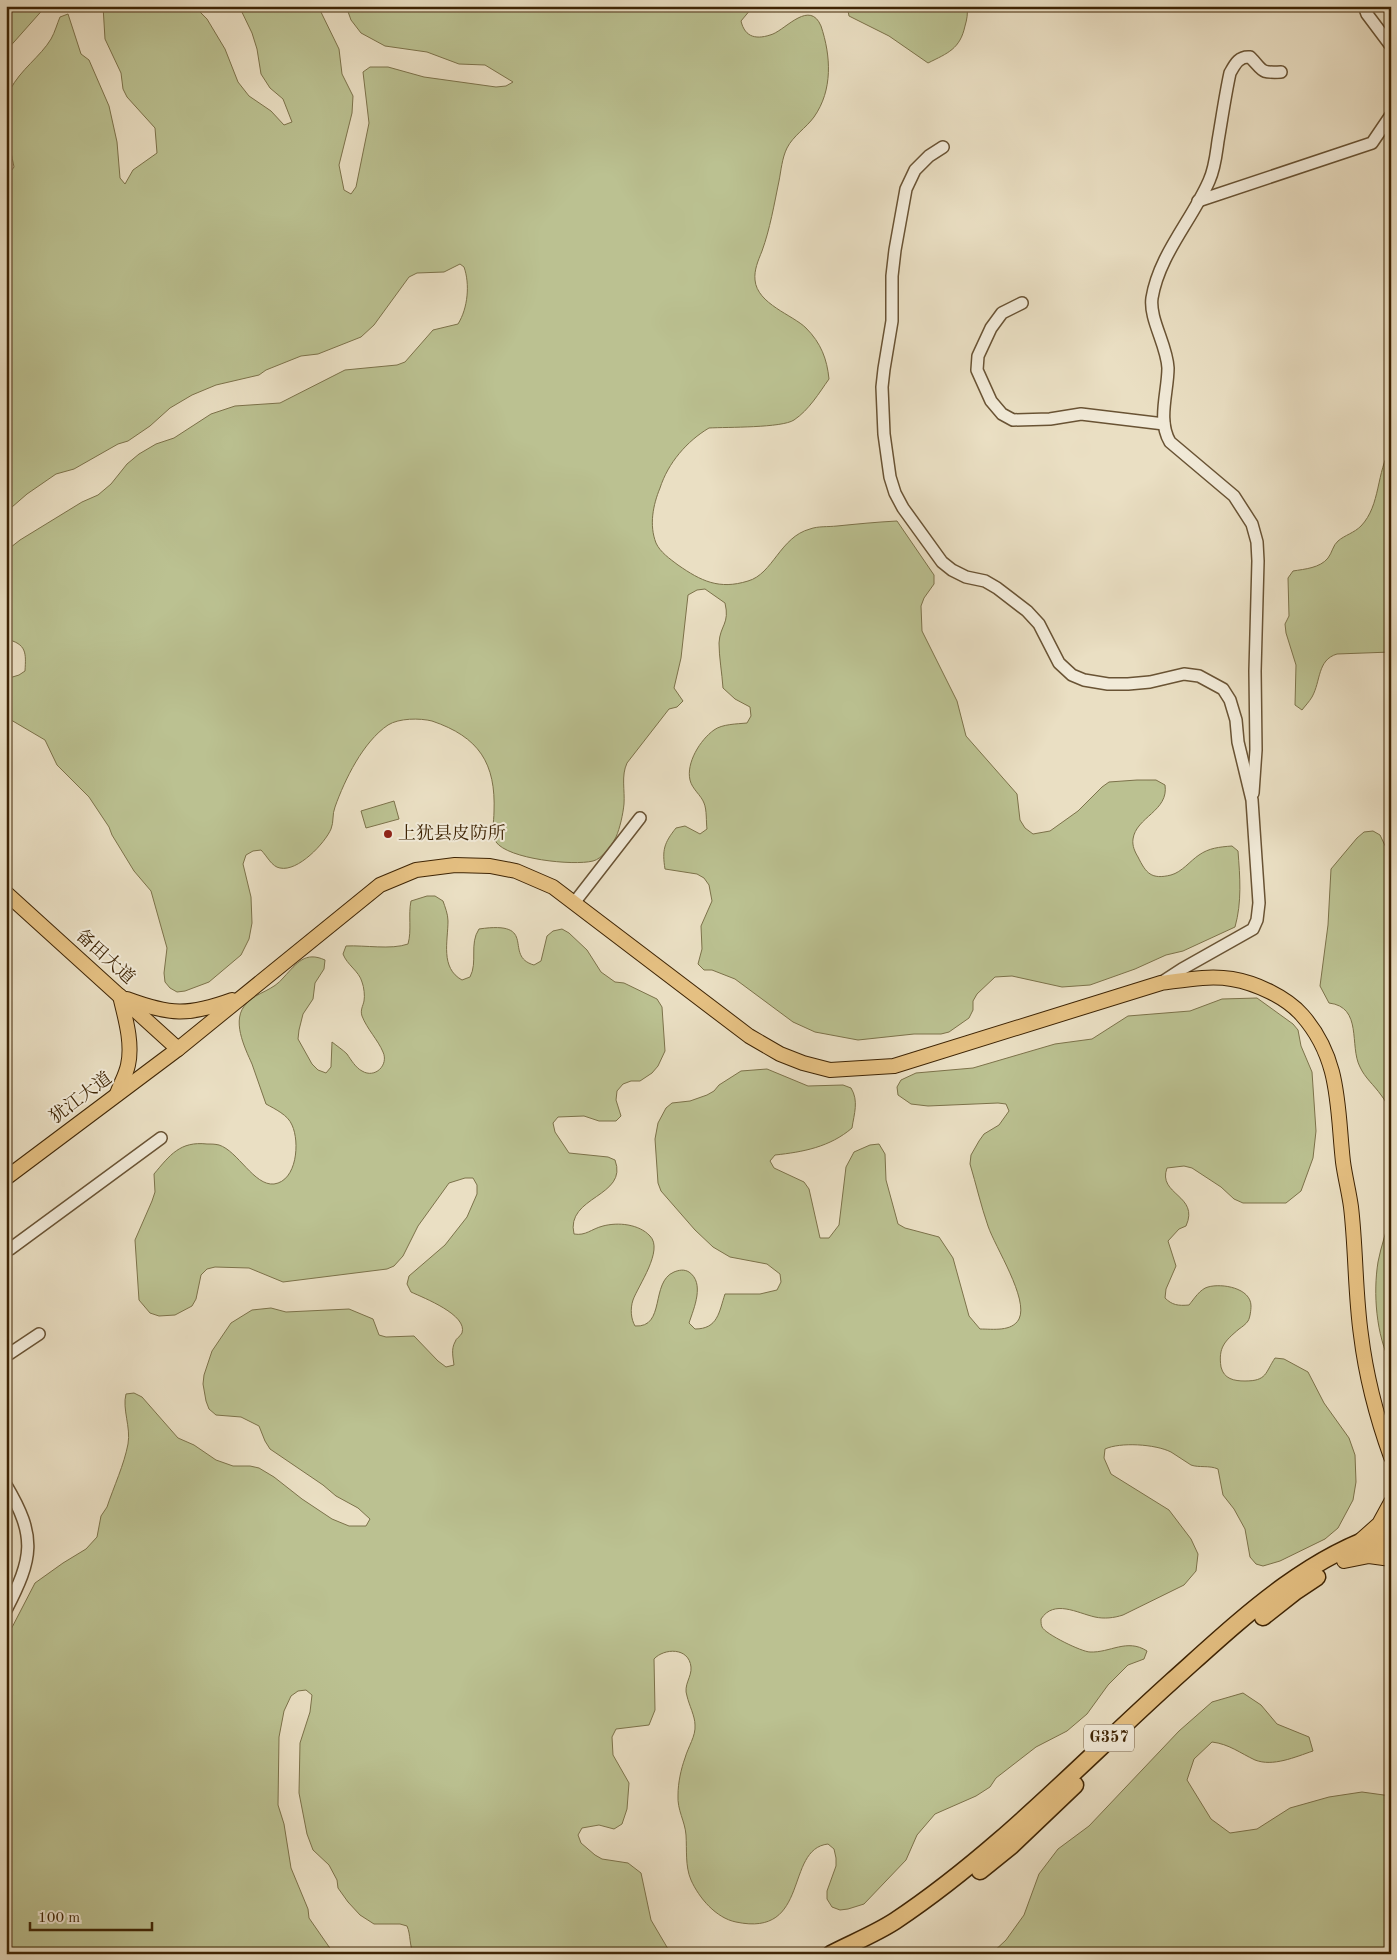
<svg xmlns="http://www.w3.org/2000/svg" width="1397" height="1960" font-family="'Old Standard TT','Noto Serif SC',serif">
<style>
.green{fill:#bbc191;stroke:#7c724a}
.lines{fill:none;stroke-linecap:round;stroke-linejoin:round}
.minor-casing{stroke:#695334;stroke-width:14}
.major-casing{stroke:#3e2404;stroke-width:16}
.highway-casing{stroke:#3e2404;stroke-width:19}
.minor{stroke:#f1ead8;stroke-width:11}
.major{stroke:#e5c082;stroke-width:14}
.highway{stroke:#e5c082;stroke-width:16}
.poi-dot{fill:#8f2418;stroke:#f1ead8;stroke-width:2}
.labels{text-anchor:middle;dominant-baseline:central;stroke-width:4;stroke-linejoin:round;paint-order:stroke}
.shield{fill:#f1ead8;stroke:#745f44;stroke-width:1}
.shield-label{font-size:16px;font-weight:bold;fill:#3e2404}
.poi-label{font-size:18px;fill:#3e2404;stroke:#f1ead8;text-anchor:start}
.street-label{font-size:18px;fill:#3e2404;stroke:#f1ead8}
</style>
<rect width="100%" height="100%" fill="#eadfc3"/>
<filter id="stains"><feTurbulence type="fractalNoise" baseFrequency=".004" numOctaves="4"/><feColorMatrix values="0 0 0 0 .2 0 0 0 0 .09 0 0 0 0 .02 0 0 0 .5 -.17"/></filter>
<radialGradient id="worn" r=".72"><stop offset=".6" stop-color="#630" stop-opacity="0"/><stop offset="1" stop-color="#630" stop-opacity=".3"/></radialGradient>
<!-- green -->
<g class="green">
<path d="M6,6H46L6,51Z"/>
<path d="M103,6H194L207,19L225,49L238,82L249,96L271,111L284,125L292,122L283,99L270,88L261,74L257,49L252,33L239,6H318L339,49L342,74L353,96L352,113L339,165L344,190L351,194L356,187L369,123L363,72L370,67H388L424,77L496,87L506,86L513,82L485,65L459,64L427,52L385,46L361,33L351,20L346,6H761L751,9L741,21C745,38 757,40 773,34C787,28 810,0 821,26C831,56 833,90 814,117C806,128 793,136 787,148C782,158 781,171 779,181C774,205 770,229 762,251C758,261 754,270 755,280C757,304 793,315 806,328C821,343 827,359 829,379C819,393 809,410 794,420C782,428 727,427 709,428C687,441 668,463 660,488C653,505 649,525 656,543C660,552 670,559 678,565C701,581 719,590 748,581C773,574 780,537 810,529C818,526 828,527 837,526C857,524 877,522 897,521L934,575V584L924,598L921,606L922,631L957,701L966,736L1017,794L1020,820L1025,828L1033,834L1050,831L1078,811L1102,787L1109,782L1137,780H1156L1165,785C1169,811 1136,817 1133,839C1132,846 1135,852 1138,857C1146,873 1151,880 1171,875C1182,872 1190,861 1199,855C1209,848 1219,847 1232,846L1238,851C1240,877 1242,902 1235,927L1183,951L1166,955L1135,969L1090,985L1062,987L1012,976L995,977L977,994L973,1001V1010L969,1018L949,1032L941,1034H914L858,1040L815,1032L793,1022L735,979L712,970H704L698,964L702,949L701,926L712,901L709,885L704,878L697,874L665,869C662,850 664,843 676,828L685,826L700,834L707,829C706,822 707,810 704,803C701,795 692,789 690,780C686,763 700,740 714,730C722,724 737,724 747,723L751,716L750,707L735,699L723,688C722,673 719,657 719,643C720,625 730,624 725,603L705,589L697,590L688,595L681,658L674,688L683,701L677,707L669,709L627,763C621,776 625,790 624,804C623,814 620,828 616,837C612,845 602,859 593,861C573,866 508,859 496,842C491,834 494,821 494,812C496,763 479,737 432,721C420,718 399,718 388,725C363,742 345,779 335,807C332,814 334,822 331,829C325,843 298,872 280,868C272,867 267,856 261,850L253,851L246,855L243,864L251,897L252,923L249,939L241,955L209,982L185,991L177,992L170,988L165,982L164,973L167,948L151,891L134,871L112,835L109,827L89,797L57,765L45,740L6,717V679L19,675L25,671C26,653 27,644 6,639V551L20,540L82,502L98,495L111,484L127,464L139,454L156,444L174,438L211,414L235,406L280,403L345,370L397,365L405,362L433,330L458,324C468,308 470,284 464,267L460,264L444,272L417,273L409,277L374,325L361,337L318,354L301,356L266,370L259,375L216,385L192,395L170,408L150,426L128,441L118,444L74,469L56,474L27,494L12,507L6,509V173L9,174L14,167C10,147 1,109 10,90C20,70 41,56 51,39C55,32 57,24 60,17L68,14L81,54L89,60L109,106L117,142L120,178L125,184L133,170L157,153L155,128L127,97L123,89L121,73L105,39Z"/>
<path d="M847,6H967C968,14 967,19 965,26C960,49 948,53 928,63L889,36L849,16Z"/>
<path d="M1391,448V652L1337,654C1317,660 1321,681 1312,697C1309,702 1305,706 1302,710L1295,705L1296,665L1286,633L1285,624L1289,616L1288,578L1293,571C1305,569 1320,568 1328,558C1332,553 1333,545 1338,541C1345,535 1354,533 1361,526C1381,505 1376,472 1391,448Z"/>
<path d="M394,801L399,819L366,828L361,811Z"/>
<path d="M1373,831L1380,835L1391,858V1112C1388,1106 1385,1100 1381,1095C1374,1085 1365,1078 1360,1067C1349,1046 1363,1007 1329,1003L1320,986L1328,925L1331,869L1357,838L1364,832Z"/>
<path d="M427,896H435L443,901C445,907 448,914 448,921C448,941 440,968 462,980L470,977C478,962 469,944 479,929C540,920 502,956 534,965L541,961L547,936L553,931L562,929L569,933L587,950L601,972L615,982L624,983L657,999L662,1007L665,1051L658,1066L652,1073L640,1081H631L623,1084L617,1091L616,1100L621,1116L616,1121H599L584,1116L558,1117L553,1123L555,1132L569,1153L608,1157L615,1160C629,1197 565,1196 574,1234C586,1236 591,1229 603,1226C618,1222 639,1224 650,1236C664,1250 638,1286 633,1300C630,1309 631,1319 635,1326C666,1328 650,1282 674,1272C679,1270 684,1269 689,1272C705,1283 694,1308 689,1323L695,1329C718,1329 719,1312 725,1294H760L777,1290L781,1282L780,1274L767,1264L730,1257L713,1247L695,1230L661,1191L658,1183L655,1139L658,1123L666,1108L672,1103L690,1101L707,1095L714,1091L719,1085L741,1071L767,1069L808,1086L843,1085L851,1088C859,1101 854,1114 852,1128C830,1147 803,1152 775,1155L770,1161L774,1168L804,1182L809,1189L820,1238H829L839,1225L846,1167L854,1152L870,1145L879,1144L885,1154L886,1180L898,1224L905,1228L939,1237L953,1258L969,1316L980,1329C993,1329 1012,1332 1019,1319C1029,1299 995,1247 988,1226C981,1206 976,1184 970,1164L971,1155L979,1141L984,1134L999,1125L1009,1111L1006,1104L998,1103L928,1106L911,1104L898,1095L897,1087L901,1080L916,1073L973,1068L1055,1044L1092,1039L1128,1016L1190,1011L1222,999L1257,998L1293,1024L1298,1030L1301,1046L1312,1072L1316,1131L1313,1158L1301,1191L1286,1203H1243L1234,1199L1221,1187L1192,1168L1184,1166L1167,1168C1157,1195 1200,1195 1186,1226L1179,1229L1168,1241L1176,1266L1166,1289L1165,1298C1172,1305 1178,1306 1189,1305C1194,1299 1200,1289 1208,1287C1222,1283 1251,1288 1251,1306C1251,1310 1250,1318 1248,1321C1246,1324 1242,1327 1239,1329C1225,1341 1218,1347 1221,1367C1224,1379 1234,1381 1245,1381C1267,1381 1265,1373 1275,1358L1284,1359L1308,1372L1324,1403L1349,1438L1355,1455L1356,1482L1353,1500L1338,1528L1325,1539L1280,1561L1263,1566L1256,1564L1250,1557L1245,1529L1234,1509L1223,1495L1218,1469C1209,1465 1199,1468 1191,1465C1184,1461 1178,1456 1171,1452C1155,1444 1120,1442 1105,1449L1104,1458L1111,1474L1169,1510L1191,1539L1198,1554L1196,1571L1184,1585L1123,1615C1114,1618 1104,1619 1095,1617C1077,1613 1054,1599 1041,1619C1041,1622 1041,1625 1042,1627C1045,1634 1082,1652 1090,1652C1110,1653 1127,1638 1147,1651L1144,1659L1128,1665L1108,1685L1087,1714L1067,1731L1036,1747L996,1778L990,1787L976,1796L935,1814L917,1835L906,1860L864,1904L848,1909L840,1910L832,1907L827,1899V1891L836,1866V1858L834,1849L828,1844C784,1849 811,1938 736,1922C716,1918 699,1898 691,1880C685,1866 687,1850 686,1835C685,1821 677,1810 678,1795C678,1783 681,1769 685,1758C688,1747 696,1736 695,1725C695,1716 689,1705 687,1696C683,1685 692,1677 691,1667C689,1647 664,1648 654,1659L655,1710L649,1725L616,1729L612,1737L613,1755L629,1783L627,1809L622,1824L614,1829L599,1825L582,1828L578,1835L581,1843L595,1855L602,1859L628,1863L641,1873L651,1920L671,1954H414C409,1946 411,1935 407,1926L400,1924H374L360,1915L348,1902L338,1888L337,1880L329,1865L313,1850L307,1834L299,1793L300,1743L310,1712L312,1695L306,1690L298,1691L291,1696L284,1711L279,1737L278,1805L284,1824L291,1868L308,1909L309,1918L334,1954H6V1639L35,1583L63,1563L86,1549L97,1537L101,1516L107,1507C114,1486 124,1465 128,1444C131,1427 122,1409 126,1394L134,1393L142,1397L178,1438L194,1445L216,1460L233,1466H250L259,1468L274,1477L302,1499L332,1519L349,1526H366L370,1519L358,1508L336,1496L323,1485L270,1449L265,1441L259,1426L241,1417L216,1415L209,1409L206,1401L203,1384L204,1375L212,1351L231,1323L252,1310L271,1308L286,1312L349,1309L373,1319L379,1335L386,1337L414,1336L438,1361L446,1367L454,1365C453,1357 451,1349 455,1342C456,1338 460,1337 462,1333C468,1315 424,1298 411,1292L407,1284L409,1276L445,1245L467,1217L477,1194V1185L473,1178H465L449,1183L418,1226L403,1256L394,1266L387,1269L283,1282L249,1268L215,1267L207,1269L201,1275L196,1299L192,1306L175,1315L159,1316L150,1313L139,1300L135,1240L152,1201L155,1192L154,1174C170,1155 180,1141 207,1144C211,1144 215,1144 219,1145C238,1151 254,1186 274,1184C297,1181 300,1142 292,1125C288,1115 275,1109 266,1104C261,1091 257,1077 252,1064C245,1048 230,1019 247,1003C257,992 273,991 284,977C297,963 305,951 325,960L324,969L315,983L313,999L303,1014L299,1030L298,1039L312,1064L318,1070L326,1073L331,1067L332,1042C337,1046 343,1050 347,1054C351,1060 356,1068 362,1071C375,1079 389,1065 383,1052C378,1040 367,1029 362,1016C360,1010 363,1006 364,1001C365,996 364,987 362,982C359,971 347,965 343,954L346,946C365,945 391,950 408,944C412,930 408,915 411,901Z"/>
<path d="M1391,1213V1364C1376,1335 1373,1293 1378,1262C1381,1246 1387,1230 1391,1213Z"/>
<path d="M1243,1693L1261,1705L1277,1724L1309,1737L1313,1751C1295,1757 1273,1767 1255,1760C1240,1753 1229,1744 1212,1742L1194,1759L1187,1780L1211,1819L1230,1833L1257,1829L1290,1808L1329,1797L1362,1792L1391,1796V1954H991L1006,1940L1024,1915L1039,1874L1058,1849L1089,1826L1179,1731L1212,1702Z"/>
</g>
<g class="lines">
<defs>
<g id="minor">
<path d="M1364,6L1367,14L1391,46"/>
<path d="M943,147L929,156L915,170L906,189L895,250L892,276V321L884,369L882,387L884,434L890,477L895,493L903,508L942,562L952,570L966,577L985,581L997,588L1027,611L1039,624L1059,663L1072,675L1084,680L1108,684H1128L1150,682L1184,674L1199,676L1223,689L1230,700L1236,720L1238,742L1252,800L1259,903L1257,920L1253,929L1182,969L1162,982"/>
<path d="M1198,201L1372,143L1391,115"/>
<path d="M1022,303L1002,313L991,328L978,356L977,370L991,401L1002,414L1013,420L1050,419L1081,414L1164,424"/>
<path d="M1253,793L1256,750L1255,671L1258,561L1257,542L1252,524L1234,496L1170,442C1157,420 1168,392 1168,368C1167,345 1149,319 1152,298C1159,255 1192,220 1209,181C1215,168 1216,155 1218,141C1222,118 1225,96 1230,73C1235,64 1239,56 1250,57C1264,71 1259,73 1281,72"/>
<path d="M574,903L640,818"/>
<path d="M6,1244L10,1249L161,1138"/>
<path d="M6,1356L39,1334"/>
<path d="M6,1485C37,1537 33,1558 6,1610"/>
</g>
<g id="major">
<path d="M6,893L178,1049"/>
<path d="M127,999C170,1015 188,1016 232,1000"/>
<path d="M117,1094C120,1085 126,1075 128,1065C133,1043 125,1017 120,996"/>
<path d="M6,1178L178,1049L380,885L416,870L455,865L490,866L516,871L553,887L749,1036L780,1054L803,1063L830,1070L894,1066L1161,983C1184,980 1209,975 1232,979C1256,983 1286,997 1302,1015C1341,1059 1337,1108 1343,1162C1345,1177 1349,1192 1351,1207C1356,1249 1355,1293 1361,1335C1366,1376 1377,1418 1391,1457"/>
<path d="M1361,1540L1379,1524L1391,1502"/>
<path d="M1344,1561L1369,1556L1391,1559"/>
</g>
<g id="highway">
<path d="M1361,1553L1391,1543"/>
<path d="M1263,1617L1296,1591L1317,1577"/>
<path d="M980,1871L1011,1846L1075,1785"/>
<path d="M831,1954C852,1943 875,1934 895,1921C997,1853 1081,1763 1172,1681C1237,1623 1305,1556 1391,1531"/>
</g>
</defs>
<!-- minor casing -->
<use href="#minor" class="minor-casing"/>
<!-- major casing -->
<use href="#major" class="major-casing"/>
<!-- highway casing -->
<use href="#highway" class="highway-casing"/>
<!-- minor -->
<use href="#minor" class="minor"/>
<!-- major -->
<use href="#major" class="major"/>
<!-- highway -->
<use href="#highway" class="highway"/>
</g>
<!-- markers -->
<circle class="poi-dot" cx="388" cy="834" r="5"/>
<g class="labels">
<!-- shield labels -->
<rect class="shield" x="1084" y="1724.5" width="50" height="27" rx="4"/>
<g class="shield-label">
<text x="1109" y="1738">G357</text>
</g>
<!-- poi labels -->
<g class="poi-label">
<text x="398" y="834">上犹县皮防所</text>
</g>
<!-- street labels -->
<g class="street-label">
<text transform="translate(105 957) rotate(42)">备田大道</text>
<text transform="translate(81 1098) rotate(-37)">犹江大道</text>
</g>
</g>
<!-- margin -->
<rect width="1397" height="1960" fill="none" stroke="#eadfc3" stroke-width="25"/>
<rect x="8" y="8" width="1382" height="1945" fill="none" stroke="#3e2404" stroke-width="2.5"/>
<rect x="12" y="12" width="1372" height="1935" fill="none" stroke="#3e2404"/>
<!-- scale -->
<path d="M30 1922v8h122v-8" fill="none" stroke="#3e2404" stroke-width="2.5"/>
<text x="38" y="1922" font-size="15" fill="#3e2404" stroke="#f1ead8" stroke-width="4" paint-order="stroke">100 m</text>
<rect width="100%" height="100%" filter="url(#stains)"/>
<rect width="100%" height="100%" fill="url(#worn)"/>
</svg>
